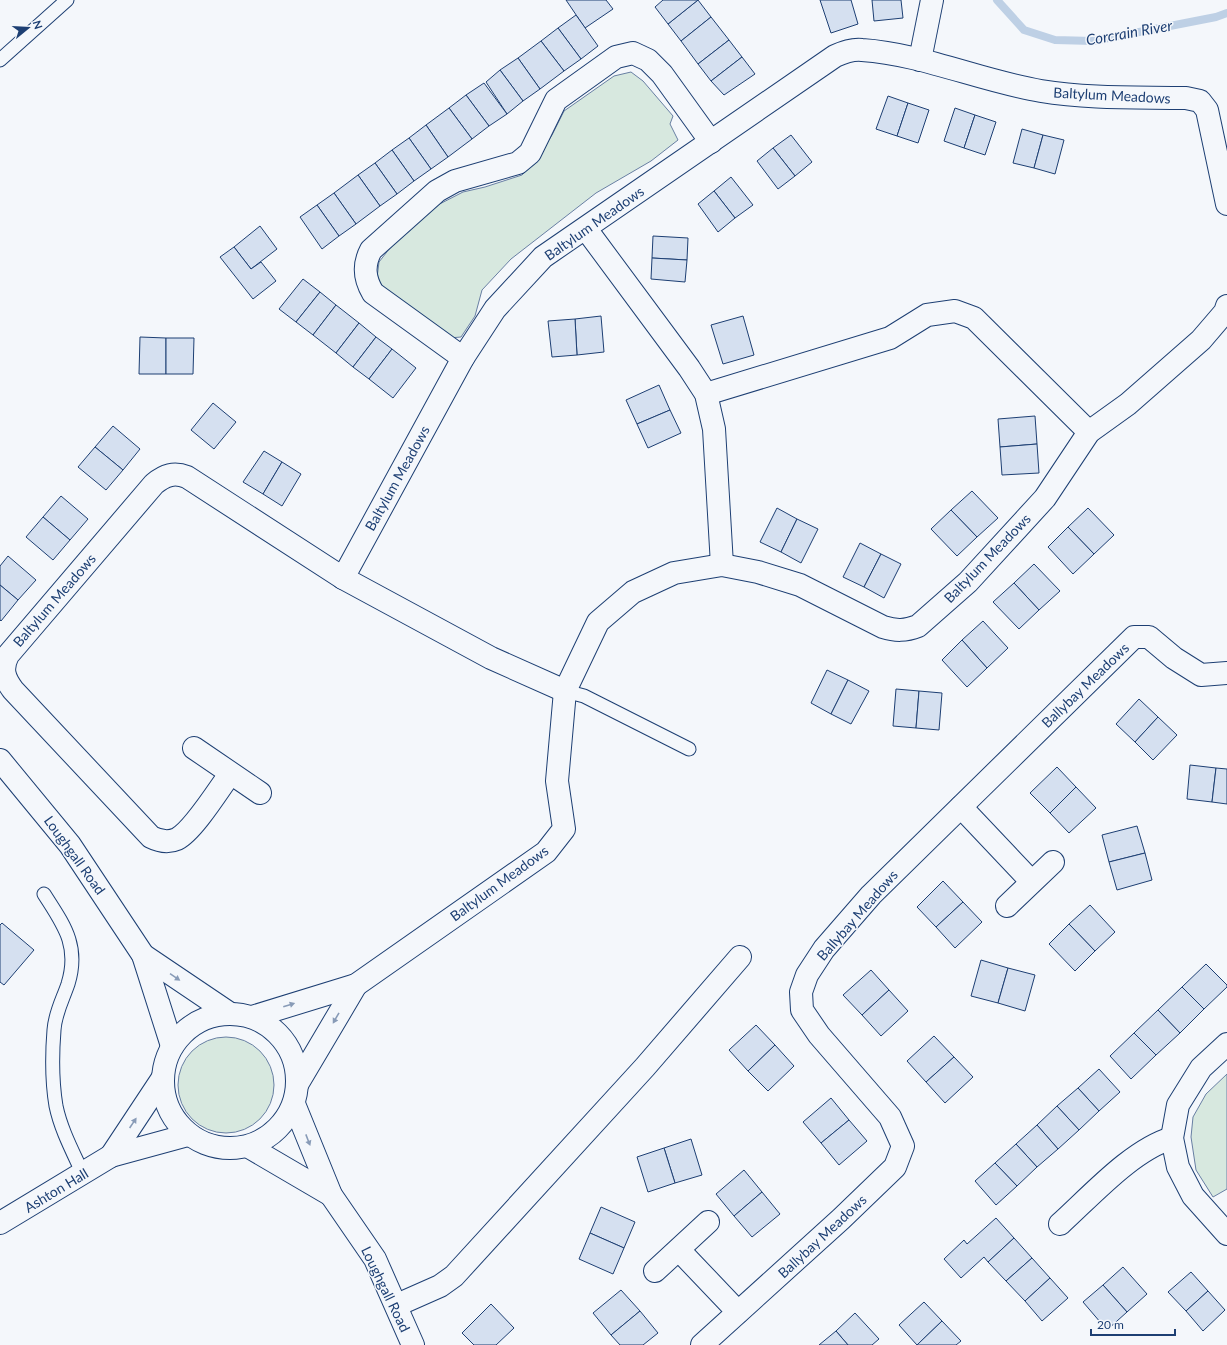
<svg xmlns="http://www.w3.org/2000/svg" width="1227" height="1345" font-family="Lato,sans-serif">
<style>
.green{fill:#d7e8df;stroke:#687fa3}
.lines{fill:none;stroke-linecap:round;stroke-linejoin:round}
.stream{stroke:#bed0e5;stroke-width:8}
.building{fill:#d5e0f0;stroke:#1d3f73}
.service-casing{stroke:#1d3f73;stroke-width:15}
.minor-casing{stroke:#1d3f73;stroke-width:24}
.secondary-casing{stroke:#1d3f73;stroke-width:24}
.service{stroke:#f4f7fb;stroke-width:13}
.minor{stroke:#f4f7fb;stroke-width:22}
.secondary{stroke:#f4f7fb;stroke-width:22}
.oneway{fill:#889bb7}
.labels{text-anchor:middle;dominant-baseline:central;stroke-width:3;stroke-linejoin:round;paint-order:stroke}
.street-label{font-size:14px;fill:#1d3f73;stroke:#f4f7fb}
.water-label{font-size:15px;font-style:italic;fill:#1d3f73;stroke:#f4f7fb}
</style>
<rect width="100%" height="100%" fill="#f4f7fb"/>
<!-- green -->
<g class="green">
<path d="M631,72L643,81L673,116L670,124L678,140L651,161L596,193L511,259L482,290L475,316L461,337L449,338L382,291L377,278L379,262L397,239L428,210L463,192L485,187L522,175L534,163L552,135L564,111L614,76Z"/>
<circle cx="226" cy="1085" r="48"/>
<path d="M1227,1074V1189L1213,1197L1196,1170L1191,1137L1193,1117L1206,1094Z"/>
</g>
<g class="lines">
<!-- stream -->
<path class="stream" d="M997,0L1024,30L1055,40L1093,41L1216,17L1227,13"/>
</g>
<!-- building -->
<g class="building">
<path d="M566,0H606L613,9L585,28Z"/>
<path d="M698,0L711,17L681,41L668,24Z"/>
<path d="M698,0L668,24L655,7L663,0Z"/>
<path d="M820,0H851L858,24L831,33Z"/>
<path d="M872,0H901L903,18L874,21Z"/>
<path d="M576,15L598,46L581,59L558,28Z"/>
<path d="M711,17L729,40L698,64L681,41Z"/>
<path d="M558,28L581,59L564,71L541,41Z"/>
<path d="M729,40L742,57L711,81L698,64Z"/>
<path d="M541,41L564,71L540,89L518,58Z"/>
<path d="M742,57L755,74L724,95L711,81Z"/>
<path d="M518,58L540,89L523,101L500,70Z"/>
<path d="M500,70L523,101L507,114L486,82Z"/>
<path d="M484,83L507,114L489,126L466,95Z"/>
<path d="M466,95L489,126L472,139L449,108Z"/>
<path d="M888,96L908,103L897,136L876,129Z"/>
<path d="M908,103L929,110L918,143L897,136Z"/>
<path d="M449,108L472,139L448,157L426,125Z"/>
<path d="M955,108L975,115L964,148L944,141Z"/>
<path d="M975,115L996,122L985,155L964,148Z"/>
<path d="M426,125L448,157L431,169L409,138Z"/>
<path d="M1022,129L1043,135L1034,168L1013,163Z"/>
<path d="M791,135L812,162L795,176L773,148Z"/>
<path d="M1043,135L1064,140L1055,174L1034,168Z"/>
<path d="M409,138L431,169L414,181L392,150Z"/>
<path d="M773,148L795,176L778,189L757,161Z"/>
<path d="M392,150L414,181L397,194L375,163Z"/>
<path d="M375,163L397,194L380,206L358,175Z"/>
<path d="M358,175L380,206L356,224L334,193Z"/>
<path d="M731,177L753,205L735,218L714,191Z"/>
<path d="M714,191L735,218L718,232L698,204Z"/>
<path d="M334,193L356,224L339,236L317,205Z"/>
<path d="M317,205L339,236L322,249L300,217Z"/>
<path d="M260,226L277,249L251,269L234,247Z"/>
<path d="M653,236L688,238L687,260L652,258Z"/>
<path d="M234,247L251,269L261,262L276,281L253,299L220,257Z"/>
<path d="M652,258L687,260L685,282L651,279Z"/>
<path d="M303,279L320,292L296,322L279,309Z"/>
<path d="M320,292L336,305L313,335L296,322Z"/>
<path d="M336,305L359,323L336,353L313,335Z"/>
<path d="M601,316L604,352L577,355L575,319Z"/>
<path d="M743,316L754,355L723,364L711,325Z"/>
<path d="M575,319L577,355L552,357L548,321Z"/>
<path d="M359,323L376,337L353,367L336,353Z"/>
<path d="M140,337L166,338V374H139Z"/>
<path d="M376,337L392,349L369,379L353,367Z"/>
<path d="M166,338H194L193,374H166Z"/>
<path d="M392,349L416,368L393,398L369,379Z"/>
<path d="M659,385L670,410L637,424L626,400Z"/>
<path d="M213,403L236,422L214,449L191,430Z"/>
<path d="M670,410L681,433L648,448L637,424Z"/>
<path d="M1035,416L1037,444L1000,447L998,419Z"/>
<path d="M113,426L140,449L123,470L95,447Z"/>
<path d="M1037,444L1039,473L1002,475L1000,447Z"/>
<path d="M95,447L123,470L106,490L78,467Z"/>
<path d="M264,451L282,462L263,494L243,482Z"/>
<path d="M282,462L301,474L282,506L263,494Z"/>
<path d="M972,491L998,518L977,537L951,510Z"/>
<path d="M61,496L88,519L70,540L43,517Z"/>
<path d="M777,508L797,519L781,552L760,542Z"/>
<path d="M1088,508L1114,535L1094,554L1068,527Z"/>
<path d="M951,510L977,537L957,556L931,529Z"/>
<path d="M43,517L70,540L53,560L26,537Z"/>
<path d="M797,519L818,529L801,563L781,552Z"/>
<path d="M1068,527L1094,554L1073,574L1048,547Z"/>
<path d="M860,543L881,554L864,587L843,577Z"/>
<path d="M881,554L901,564L884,598L864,587Z"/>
<path d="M8,556L36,580L18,600L0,585V566Z"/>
<path d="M1034,564L1060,591L1039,610L1014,583Z"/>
<path d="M1014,583L1039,610L1019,629L993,602Z"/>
<path d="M0,585L18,600L1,621L0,620Z"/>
<path d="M983,621L1008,648L987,668L962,640Z"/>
<path d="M962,640L987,668L967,687L942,660Z"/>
<path d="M827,670L848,680L831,714L811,703Z"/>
<path d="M848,680L869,691L851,724L831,714Z"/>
<path d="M896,689L919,691L916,728L893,726Z"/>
<path d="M919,691L942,693L939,730L916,728Z"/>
<path d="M1139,699L1158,717L1135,742L1116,724Z"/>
<path d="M1158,717L1177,735L1153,760L1135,742Z"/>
<path d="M1190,765L1216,768L1212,802L1187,799Z"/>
<path d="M1057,767L1076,787L1050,813L1030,793Z"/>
<path d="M1216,768L1227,769V804L1212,802Z"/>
<path d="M1076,787L1096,808L1069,833L1050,813Z"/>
<path d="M1137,826L1145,853L1109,862L1102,835Z"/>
<path d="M1145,853L1152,880L1117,890L1109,862Z"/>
<path d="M943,881L963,902L936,927L917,907Z"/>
<path d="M963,902L982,922L955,948L936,927Z"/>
<path d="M1090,905L1115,932L1095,951L1069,924Z"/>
<path d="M2,923L34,950L4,985L0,982V925Z"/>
<path d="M1069,924L1095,951L1075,971L1049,944Z"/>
<path d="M981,960L1008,968L998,1003L971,996Z"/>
<path d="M1206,964L1227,985V987L1204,1009L1182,987Z"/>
<path d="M1008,968L1035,975L1025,1011L998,1003Z"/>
<path d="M871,970L889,990L862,1015L843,995Z"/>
<path d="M1182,987L1204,1009L1180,1033L1158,1010Z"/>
<path d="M889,990L908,1011L881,1036L862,1015Z"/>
<path d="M1158,1010L1180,1033L1156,1055L1134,1033Z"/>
<path d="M756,1025L775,1045L748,1071L729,1050Z"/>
<path d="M1134,1033L1156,1055L1131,1079L1110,1056Z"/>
<path d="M934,1036L954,1057L926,1082L907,1061Z"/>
<path d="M775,1045L794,1066L768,1091L748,1071Z"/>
<path d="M954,1057L973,1077L945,1103L926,1082Z"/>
<path d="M1099,1069L1120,1092L1099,1111L1078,1088Z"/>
<path d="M1078,1088L1099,1111L1079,1130L1057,1106Z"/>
<path d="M831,1098L849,1120L821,1143L803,1122Z"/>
<path d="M1057,1106L1079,1130L1058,1149L1037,1125Z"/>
<path d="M849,1120L867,1141L839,1165L821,1143Z"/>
<path d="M1037,1125L1058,1149L1037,1167L1016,1144Z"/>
<path d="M691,1139L702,1175L675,1183L664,1148Z"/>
<path d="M1016,1144L1037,1167L1017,1186L995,1163Z"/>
<path d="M664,1148L675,1183L648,1192L637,1157Z"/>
<path d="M995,1163L1017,1186L996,1205L975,1181Z"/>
<path d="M744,1170L762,1192L734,1216L716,1194Z"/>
<path d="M762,1192L780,1214L752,1237L734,1216Z"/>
<path d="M601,1207L635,1222L624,1248L590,1233Z"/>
<path d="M996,1218L1014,1238L988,1262L984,1257L961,1278L944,1259L964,1240L967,1244Z"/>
<path d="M590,1233L624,1248L613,1274L579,1259Z"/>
<path d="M1014,1238L1032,1258L1006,1281L988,1262Z"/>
<path d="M1032,1258L1050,1278L1025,1301L1006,1281Z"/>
<path d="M1123,1267L1147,1294L1127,1312L1103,1285Z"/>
<path d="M1191,1272L1208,1291L1186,1311L1168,1292Z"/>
<path d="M1050,1278L1068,1298L1042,1321L1025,1301Z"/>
<path d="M1103,1285L1127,1312L1107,1330L1083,1302Z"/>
<path d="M621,1290L640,1311L611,1335L593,1313Z"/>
<path d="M1208,1291L1225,1310L1203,1331L1186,1311Z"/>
<path d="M924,1302L942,1321L917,1345L899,1325Z"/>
<path d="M491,1304L514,1328L496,1345H474L462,1333Z"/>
<path d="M640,1311L658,1333L643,1345H620L611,1335Z"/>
<path d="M855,1313L879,1339L872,1345H848L836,1331Z"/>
<path d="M942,1321L961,1341L956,1345H917Z"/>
<path d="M836,1331L848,1345H819Z"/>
</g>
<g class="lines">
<defs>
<g id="service">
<path d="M0,60L67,0"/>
<path d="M565,691L584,696L689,749"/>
<path d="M44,894C63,924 80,945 68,984C63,999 55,1013 54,1030C52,1055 52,1082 56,1106C61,1130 73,1152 83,1174"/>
</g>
<g id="minor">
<path d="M920,60L932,0"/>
<path d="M586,229L689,368L706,394L714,429L722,565"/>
<path d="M463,358L373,293C364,278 363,265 371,250L437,191L455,181L518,163L530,153L556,100L616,57L633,53L648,60L662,74L711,142"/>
<path d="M706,394L890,338L927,315L955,311L974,318L1089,432"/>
<path d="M343,578L463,358L495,309L543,257L835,56C844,52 852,49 862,50C922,54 981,81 1041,91C1089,99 1138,97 1186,98L1200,101L1207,110L1227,204"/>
<path d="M194,748L260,793"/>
<path d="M230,774C219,789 193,831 177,839C168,843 159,841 151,837L13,690C4,678 1,669 8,655L154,484C165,475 174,472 187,477L343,578L491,658L565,691"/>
<path d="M961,807L1031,881"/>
<path d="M1007,906L1053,862"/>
<path d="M252,1017L356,985L546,852L564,829L557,781L565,691L598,622L633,592L674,573L722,565L758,572L800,585L883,627C896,631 905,631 918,626L968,582L1045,498L1089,432L1128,404L1201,340L1225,312L1227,306"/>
<path d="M1227,1044L1201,1068L1178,1105L1172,1138L1178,1167L1193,1196L1227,1234"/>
<path d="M298,1083L356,985"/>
<path d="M111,1156L162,1079"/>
<path d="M0,1223L111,1156L188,1135"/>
<path d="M1060,1224C1092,1195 1132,1150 1172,1138"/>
<path d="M679,1250L738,1312"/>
<path d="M655,1271L708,1222"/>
<path d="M397,1305L440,1286L454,1276L645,1067L740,957"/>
<path d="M702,1345L841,1219L895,1167L903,1146L890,1117L819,1035L802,1010L801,992L807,975L824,949L871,895L1134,637H1149L1174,658L1201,675L1227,673"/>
</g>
<g id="secondary">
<path d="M0,760L70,845L143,955L172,1046"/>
<path d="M143,955L229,1013"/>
<circle cx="230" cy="1081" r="67"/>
<path d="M294,1104L331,1195L375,1259L413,1345"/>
<path d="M249,1147L331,1195"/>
</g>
</defs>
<!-- service casing -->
<use href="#service" class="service-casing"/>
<!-- minor casing -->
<use href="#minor" class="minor-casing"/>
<!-- secondary casing -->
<use href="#secondary" class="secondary-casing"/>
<!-- service -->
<use href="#service" class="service"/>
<!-- minor -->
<use href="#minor" class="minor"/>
<!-- secondary -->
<use href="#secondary" class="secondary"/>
</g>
<!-- one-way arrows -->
<defs><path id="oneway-solid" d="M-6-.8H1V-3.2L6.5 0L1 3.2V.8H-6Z"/></defs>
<g class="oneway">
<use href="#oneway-solid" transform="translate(175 977) rotate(34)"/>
<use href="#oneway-solid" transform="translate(289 1005) rotate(-17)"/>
<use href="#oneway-solid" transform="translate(336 1018) rotate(120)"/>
<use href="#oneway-solid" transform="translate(133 1123) rotate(-56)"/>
<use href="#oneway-solid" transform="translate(308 1140) rotate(69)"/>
</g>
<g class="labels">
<!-- street labels -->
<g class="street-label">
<text transform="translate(1112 95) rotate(3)">Baltylum Meadows</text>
<text transform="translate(594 223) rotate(-35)">Baltylum Meadows</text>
<text transform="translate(397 478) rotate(-61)">Baltylum Meadows</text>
<text transform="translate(987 558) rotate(-46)">Baltylum Meadows</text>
<text transform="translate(54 600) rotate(-49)">Baltylum Meadows</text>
<text transform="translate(1085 685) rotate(-44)">Ballybay Meadows</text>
<text transform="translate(75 855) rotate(54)">Loughgall Road</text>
<text transform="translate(499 883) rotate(-36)">Baltylum Meadows</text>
<text transform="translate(857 915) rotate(-49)">Ballybay Meadows</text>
<text transform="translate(56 1190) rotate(-31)">Ashton Hall</text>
<text transform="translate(822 1236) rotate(-43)">Ballybay Meadows</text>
<text transform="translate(386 1289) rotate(64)">Loughgall Road</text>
</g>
<!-- water labels -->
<g class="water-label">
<text transform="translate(1129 32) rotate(-10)">Corcrain River</text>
</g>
</g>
<!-- north arrow -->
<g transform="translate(28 28) rotate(72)" stroke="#f4f7fb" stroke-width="3" paint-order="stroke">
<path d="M0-3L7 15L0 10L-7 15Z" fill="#1d3f73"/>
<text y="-6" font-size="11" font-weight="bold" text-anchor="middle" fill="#1d3f73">N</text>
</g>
<!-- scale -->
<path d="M1091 1329v6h84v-6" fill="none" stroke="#1d3f73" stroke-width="2"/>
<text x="1097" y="1329" font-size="12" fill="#1d3f73" stroke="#f4f7fb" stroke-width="3" paint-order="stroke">20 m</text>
</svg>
